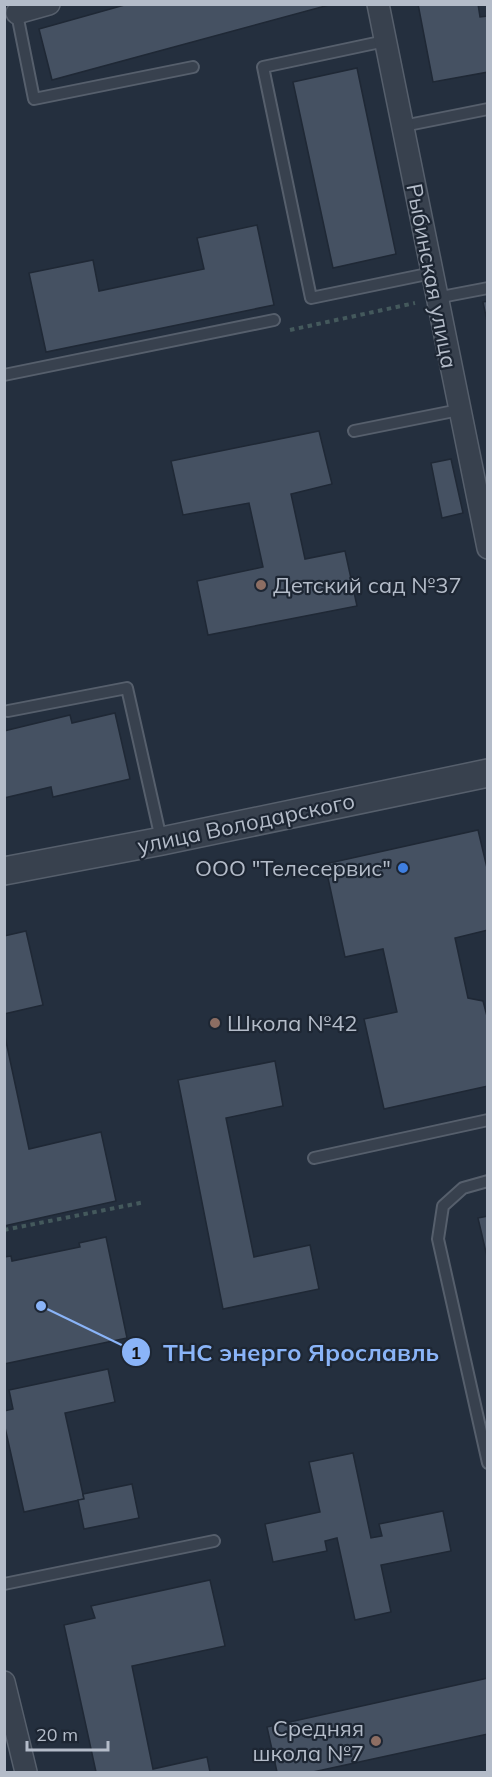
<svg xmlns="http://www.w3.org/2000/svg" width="492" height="1777" font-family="Mulish,sans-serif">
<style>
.building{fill:#455162;stroke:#1f2835;stroke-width:1.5}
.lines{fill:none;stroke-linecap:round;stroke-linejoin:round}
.service-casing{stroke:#565f6c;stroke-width:14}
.minor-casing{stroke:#565f6c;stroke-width:24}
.tertiary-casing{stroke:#565f6c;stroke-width:30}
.path{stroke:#44595c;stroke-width:4;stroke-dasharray:4.5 4.5;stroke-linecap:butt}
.service{stroke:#38414e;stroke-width:10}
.minor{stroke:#38414e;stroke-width:21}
.tertiary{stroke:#38414e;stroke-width:27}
.education-dot{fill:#8d6e63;stroke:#1d2633;stroke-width:2}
.shop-dot{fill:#3f7fe0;stroke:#1d2633;stroke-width:2}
.labels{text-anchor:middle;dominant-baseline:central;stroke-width:4.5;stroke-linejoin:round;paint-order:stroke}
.street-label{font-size:22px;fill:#b4bcc9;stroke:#1d2633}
.poi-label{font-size:22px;fill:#b4bcc9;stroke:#1d2633;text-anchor:start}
.leader{fill:none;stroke:#8ab4f8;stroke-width:2}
.callout-dot{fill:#8ab4f8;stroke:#1d2633;stroke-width:2}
.mark-label{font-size:18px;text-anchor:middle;font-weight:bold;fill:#111}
.callout-label{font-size:24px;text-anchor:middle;font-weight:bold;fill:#8ab4f8;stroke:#1d2633;stroke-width:4.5;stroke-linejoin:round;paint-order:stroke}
</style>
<rect width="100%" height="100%" fill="#242f3e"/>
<!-- building -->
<g class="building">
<path d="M128,4H329V5L52,80L39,29Z"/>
<path d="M418,4H478L480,17L488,16V72L433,82Z"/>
<path d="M357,68L396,254L333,268L293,82Z"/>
<path d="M257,225L274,305L46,352L29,273L93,260L99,291L204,269L197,238Z"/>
<path d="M488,301V326L483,302Z"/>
<path d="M319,431L332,484L291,494L305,559L345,551L357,606L208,635L197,581L263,567L249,503L183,515L171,461Z"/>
<path d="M451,459L463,513L442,518L431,463Z"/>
<path d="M115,713L130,779L53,797L51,787L4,798V731L70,715L72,723Z"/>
<path d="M478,830L488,872V930L455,938L468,998L483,1001L488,1020V1086L384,1109L364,1019L397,1012L383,949L345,957L325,864Z"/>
<path d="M26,931L43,1005L4,1014V936Z"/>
<path d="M4,1032L29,1149L101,1132L116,1201L4,1226Z"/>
<path d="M275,1061L283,1106L226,1118L254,1257L310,1245L319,1289L223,1309L178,1080Z"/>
<path d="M488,1216V1261L478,1218Z"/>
<path d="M106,1237L127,1338L4,1364V1257L11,1256L12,1261L80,1247L79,1243Z"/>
<path d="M108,1369L115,1402L65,1413L84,1499L24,1512L4,1423V1411L13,1409L9,1390Z"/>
<path d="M353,1453L371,1538L382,1536L379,1524L443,1511L451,1551L381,1565L391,1612L355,1620L337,1538L325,1541L327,1551L273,1562L265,1524L320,1512L309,1462Z"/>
<path d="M132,1484L139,1518L84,1529L78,1500L84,1499L83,1494Z"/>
<path d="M210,1580L225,1646L132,1666L153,1769L207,1757L210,1772H96L64,1625L95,1618L91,1606Z"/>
<path d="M488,1678V1734L313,1772H277L267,1727Z"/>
</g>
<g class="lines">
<defs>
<g id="service">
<path d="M16,9L34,99L193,67"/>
<path d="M385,41L263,67L311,298L432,273"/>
<path d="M403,126L488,109"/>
<path d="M436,298L488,288"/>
<path d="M4,375L274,320"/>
<path d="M354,431L459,410"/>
<path d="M8,711L127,688L161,839"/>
<path d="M314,1158L488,1120"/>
<path d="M488,1181L463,1188L443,1206L438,1239L488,1463"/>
<path d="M4,1584L214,1541"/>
</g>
<g id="minor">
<path d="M378,4L488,548"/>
<path d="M17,13L49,4"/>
<path d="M4,1682L26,1772"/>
</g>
<path id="tertiary" d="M4,871L162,841L488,773"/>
</defs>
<!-- service casing -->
<use href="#service" class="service-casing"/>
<!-- minor casing -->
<use href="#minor" class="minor-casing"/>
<!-- tertiary casing -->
<use href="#tertiary" class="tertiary-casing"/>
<!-- path -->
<g class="path">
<path d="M290,330L415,303"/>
<path d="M4,1230L145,1202"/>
</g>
<!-- service -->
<use href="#service" class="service"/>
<!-- minor -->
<use href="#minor" class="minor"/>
<!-- tertiary -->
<use href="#tertiary" class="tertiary"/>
</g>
<!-- markers -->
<g class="education-dot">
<circle cx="261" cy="585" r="6"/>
<circle cx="215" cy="1023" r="6"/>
<circle cx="376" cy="1741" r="6"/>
</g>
<circle class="shop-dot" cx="403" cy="868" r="6"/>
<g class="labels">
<!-- street labels -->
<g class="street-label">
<text transform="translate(432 276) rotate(79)">Рыбинская улица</text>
<text transform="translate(246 823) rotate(-12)">улица Володарского</text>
</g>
<!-- poi labels -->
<g class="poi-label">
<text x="273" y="585">Детский сад №37</text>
<text x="391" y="868" text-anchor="end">ООО "Телесервис"</text>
<text x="227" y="1023">Школа №42</text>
<text x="364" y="1728" text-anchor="end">Средняя<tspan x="364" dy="25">школа №7</tspan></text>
</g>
</g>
<!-- callouts -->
<path class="leader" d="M41 1306L136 1352"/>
<g class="callout-dot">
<circle cx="41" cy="1306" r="6"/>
<circle cx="136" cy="1352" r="15"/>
</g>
<g class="mark-label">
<text x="136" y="1359">1</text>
</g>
<g class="callout-label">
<text x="301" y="1361">ТНС энерго Ярославль</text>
</g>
<!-- border -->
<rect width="492" height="1777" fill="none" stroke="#b4bcc9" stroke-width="12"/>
<!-- scale -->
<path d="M27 1741v9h81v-9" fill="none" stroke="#b4bcc9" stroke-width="3"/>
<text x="36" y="1741" font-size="18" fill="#b4bcc9" stroke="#1d2633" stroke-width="4.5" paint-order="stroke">20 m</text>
</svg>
